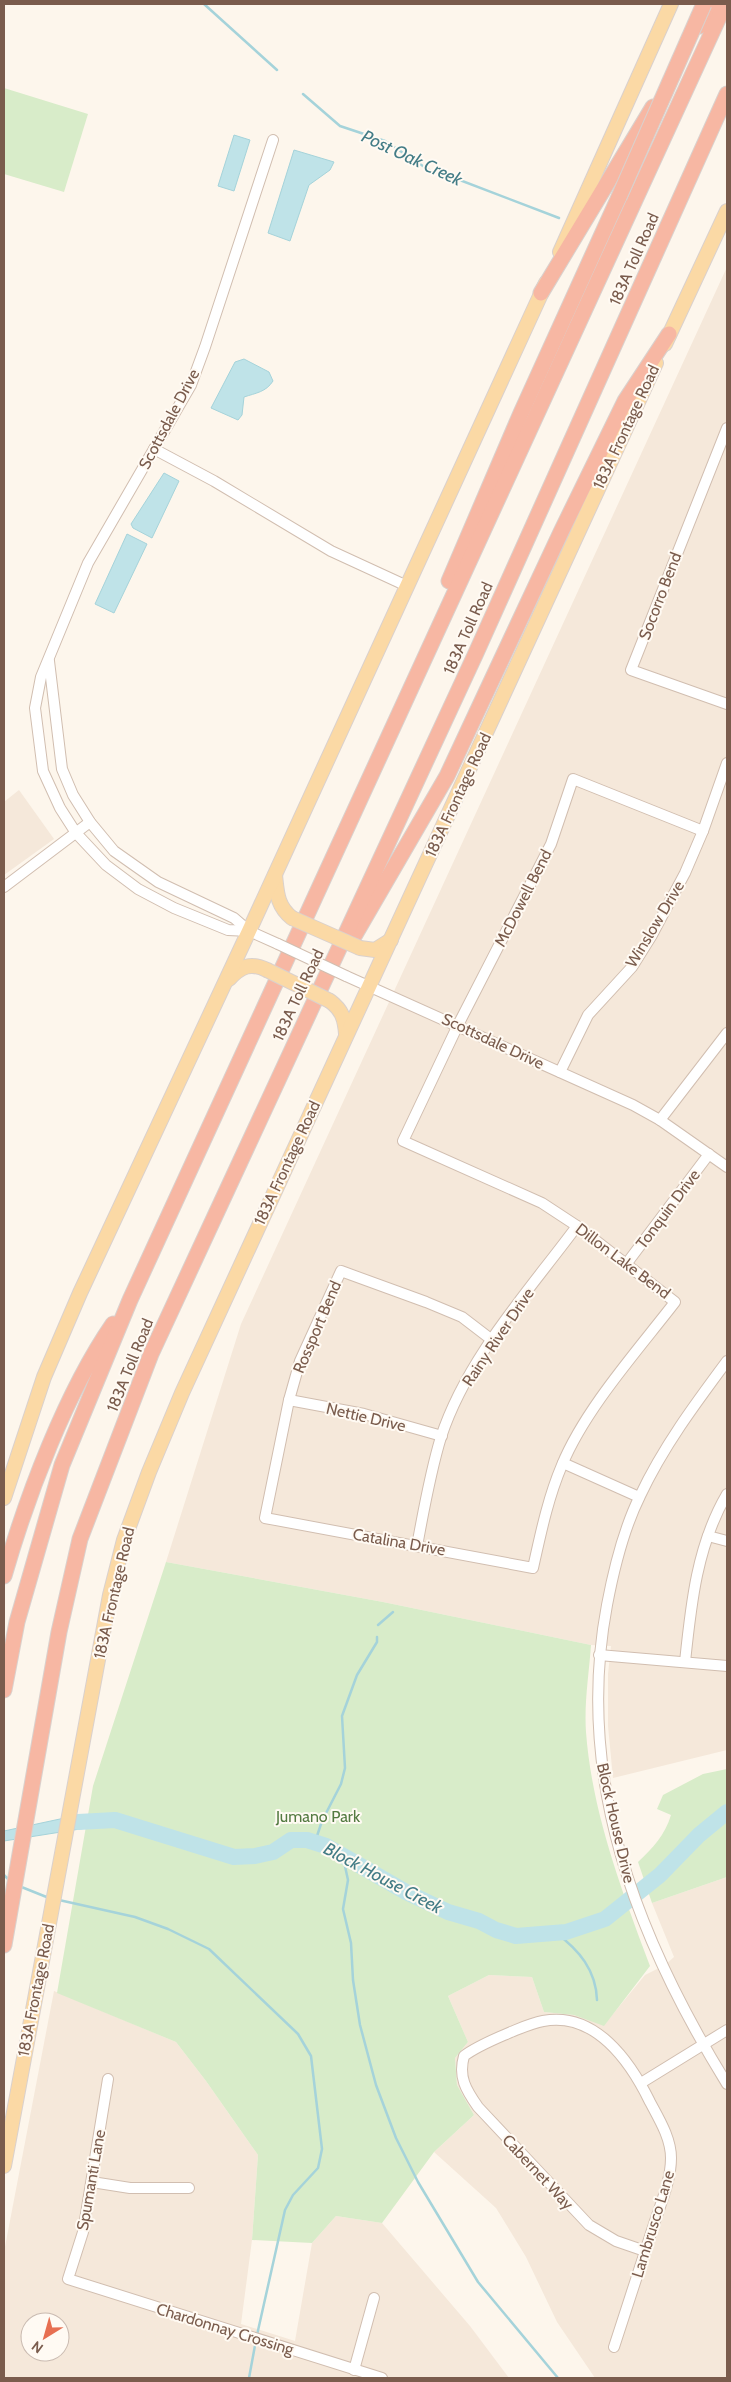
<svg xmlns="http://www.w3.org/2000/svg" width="731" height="2382" font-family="Cabin,sans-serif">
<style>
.residential{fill:#f5e8da;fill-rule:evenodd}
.green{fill:#d8ecc9}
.water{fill:#bfe3e8;stroke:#a5d3da}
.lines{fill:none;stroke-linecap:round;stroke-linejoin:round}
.stream{stroke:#a5d3da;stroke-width:2.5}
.river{stroke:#bfe3e8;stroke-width:16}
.minor-casing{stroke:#d1beb0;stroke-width:12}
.major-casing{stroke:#dad1cd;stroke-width:16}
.highway-casing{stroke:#dad1cd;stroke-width:17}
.minor{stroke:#fff;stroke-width:10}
.major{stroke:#fbd9a5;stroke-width:14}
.highway{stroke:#f7b7a3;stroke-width:15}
.minor-bridge-casing{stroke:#d1beb0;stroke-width:12;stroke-linecap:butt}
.major-bridge-casing{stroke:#dad1cd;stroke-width:16;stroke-linecap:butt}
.highway-bridge-casing{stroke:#dad1cd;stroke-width:17;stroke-linecap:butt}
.minor-bridge{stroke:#fff;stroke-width:10}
.major-bridge{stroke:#fbd9a5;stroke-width:14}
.highway-bridge{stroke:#f7b7a3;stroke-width:15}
.labels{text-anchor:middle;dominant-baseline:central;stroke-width:4;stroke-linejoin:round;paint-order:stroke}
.street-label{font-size:16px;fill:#7a5c4d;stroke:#fffaf3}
.park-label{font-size:16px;fill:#537a41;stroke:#fffaf3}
.water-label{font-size:18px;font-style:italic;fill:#437c86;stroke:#fffaf3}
</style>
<rect width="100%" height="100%" fill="#fdf6ec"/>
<!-- residential -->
<g class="residential">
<path d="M727,267V1750L613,1778L608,1726V1674L611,1646L591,1645L383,1602L166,1562L241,1324Z"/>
<path d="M19,790L54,839L4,875V802Z"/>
<path d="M727,1877V2378H595L557,2322L526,2257L496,2208L434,2152L474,2115L457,2085L455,2058L468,2042L448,1996L489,1975L532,1977L544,2012L574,2015L604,2025L645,1975L665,1965L674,1957L652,1903Z"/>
<path d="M54,1991L176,2042L206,2081L258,2155L252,2240L241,2324L295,2341L312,2243L336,2216L382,2223L470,2326L509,2378H4V2252ZM30,2322H60V2352H30Z"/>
</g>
<!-- green -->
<g class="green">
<path d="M4,88L88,114L64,192L4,174Z"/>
<path d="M166,1562L383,1602L591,1645C589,1674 584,1703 586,1732C592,1813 622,1891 650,1966L604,2026L574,2015L544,2012L532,1977L489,1975L448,1996L468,2042L455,2058L457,2085L474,2115L434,2152L382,2223L336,2216L312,2243L252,2240L258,2155L206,2081L176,2042L57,1993L93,1786Z"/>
<path d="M727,1769V1877L652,1903L638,1862C653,1848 665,1835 671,1815L657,1809L663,1795L703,1774Z"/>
</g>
<!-- water -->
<g class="water">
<path d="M234,135L250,140L234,191L218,186Z"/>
<path d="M294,150L334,162L330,170L309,185L290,241L268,233Z"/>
<path d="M244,359L269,372L273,381C266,392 256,393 244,397L242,415L238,420L211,408L235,362Z"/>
<path d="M164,473L179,481L152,538L133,528L131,524Z"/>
<path d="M127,534L147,544L114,613L95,604Z"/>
<path d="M100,1814L99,1826L4,1841V1831L74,1816Z"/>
</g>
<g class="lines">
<!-- stream -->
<g class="stream">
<path d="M204,4L277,70"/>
<path d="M303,94L340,126L385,141L432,172L444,174L559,218"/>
<path d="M378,1625L393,1612"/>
<path d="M315,1842L322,1821L341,1784L345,1768L342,1716L357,1675L377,1642V1637"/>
<path d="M343,1857L348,1880L343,1909L351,1943L353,1980L360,2025L376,2085L396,2138L418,2182L478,2282L558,2378"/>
<path d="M4,1875L10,1881"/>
<path d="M19,1886L49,1898"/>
<path d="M59,1900L135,1917L168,1929L209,1949L298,2034L311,2056L322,2149L318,2168L293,2195L285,2210L257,2335"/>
<path d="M556,1933C579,1950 596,1970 597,2000"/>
<path d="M249,2378L256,2340"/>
</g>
<!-- river -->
<path class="river" d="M78,1822L115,1820L234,1857L255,1856L273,1852L291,1840H307L326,1846L406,1892L448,1912L479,1921L496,1930L516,1936L566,1932L605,1919L660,1875L699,1835L727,1812"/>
<defs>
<g id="minor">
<path d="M727,428L631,670L727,704"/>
<path d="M154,449L214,481L331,551L407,586"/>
<path d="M49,661L62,769L73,795L90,822L114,851L158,882L234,918L249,931L278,944"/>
<path d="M4,887L90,822"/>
<path d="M249,931L228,930L174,908L138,889L106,865L76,833L60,808L43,771L35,708L41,677L88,563L191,385L205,347L273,140"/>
<path d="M346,976L633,1105L660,1120L727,1167"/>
<path d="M560,1072L588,1015L632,967L652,935L685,873L703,831L727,763"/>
<path d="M660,1120L727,1033"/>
<path d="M627,1263L709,1154"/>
<path d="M492,1340L462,1317L426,1302L341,1271L300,1361L289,1400L265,1518L533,1568C541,1532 548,1498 562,1465C585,1409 638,1350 675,1302L577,1226L542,1203L403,1141L458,1025L551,844L573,779L703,831"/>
<path d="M727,1361C695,1404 663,1447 640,1496C623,1530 614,1568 607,1605C574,1779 637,1938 727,2084"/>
<path d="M289,1400L364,1414L442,1436"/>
<path d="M563,1463L639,1497"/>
<path d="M708,1536L727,1541"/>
<path d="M417,1546C424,1509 430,1473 441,1437C467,1358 528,1292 577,1226"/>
<path d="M599,1655L727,1666"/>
<path d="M685,1662C691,1604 697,1545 727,1494"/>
<path d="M108,2079L83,2232L68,2279L382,2378"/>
<path d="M641,2083L727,2030"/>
<path d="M92,2182L130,2188H189"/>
<path d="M614,2347C627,2306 641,2265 654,2224C661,2203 671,2180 671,2158C671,2138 659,2119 650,2102C630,2061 595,2011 543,2021C532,2023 521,2028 511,2032C495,2039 477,2046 464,2056C458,2077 466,2090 478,2107L589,2225L616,2241L645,2251"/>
<path d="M354,2370L374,2298"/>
</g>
<g id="major">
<path d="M560,252L671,4"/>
<path d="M665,344L727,211"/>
<path d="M275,875C277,893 277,906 292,918"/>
<path d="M360,948L375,950L391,940"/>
<path d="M229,979C241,966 251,962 267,970"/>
<path d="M330,1001C342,1010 345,1019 346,1034"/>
<path d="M4,1498L44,1377L80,1293L249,931L546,283"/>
<path d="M4,2166L110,1595L124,1540L149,1472L182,1393L656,363"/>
</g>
<g id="highway">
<path d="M700,26L713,4"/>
<path d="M541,293L653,107"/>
<path d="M449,581L521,413L619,197"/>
<path d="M353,938L447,776L561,532L625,401L669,334"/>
<path d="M4,1576C27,1496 66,1392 113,1324"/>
<path d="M4,1690L17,1622L62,1465L130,1300L725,4"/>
<path d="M4,1945L59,1632L80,1539L151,1354L476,653L727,94"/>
</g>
</defs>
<!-- minor casing -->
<use href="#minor" class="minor-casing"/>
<!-- major casing -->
<use href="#major" class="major-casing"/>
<!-- highway casing -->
<use href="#highway" class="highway-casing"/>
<!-- minor -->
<use href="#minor" class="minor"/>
<!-- major -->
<use href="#major" class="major"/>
<!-- highway -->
<use href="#highway" class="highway"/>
<defs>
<path id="minor-bridge" d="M278,944L346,976"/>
<g id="major-bridge">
<path d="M292,918L360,948"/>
<path d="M267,970L330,1001"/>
</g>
<path id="highway-bridge" d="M619,197L704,4"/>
</defs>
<!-- minor-bridge casing -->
<use href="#minor-bridge" class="minor-bridge-casing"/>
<!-- major-bridge casing -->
<use href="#major-bridge" class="major-bridge-casing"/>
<!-- highway-bridge casing -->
<use href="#highway-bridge" class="highway-bridge-casing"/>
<!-- minor-bridge -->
<use href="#minor-bridge" class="minor-bridge"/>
<!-- major-bridge -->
<use href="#major-bridge" class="major-bridge"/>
<!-- highway-bridge -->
<use href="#highway-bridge" class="highway-bridge"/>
</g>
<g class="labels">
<!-- street labels -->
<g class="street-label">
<text transform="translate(634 259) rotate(-66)">183A Toll Road</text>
<text transform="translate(169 419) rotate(-62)">Scottsdale Drive</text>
<text transform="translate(626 427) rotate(-65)">183A Frontage Road</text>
<text transform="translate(660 596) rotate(-69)">Socorro Bend</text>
<text transform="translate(468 628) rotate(-66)">183A Toll Road</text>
<text transform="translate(458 795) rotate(-65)">183A Frontage Road</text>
<text transform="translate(523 898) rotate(-63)">McDowell Bend</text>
<text transform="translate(655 924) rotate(-59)">Winslow Drive</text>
<text transform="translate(298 995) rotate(-65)">183A Toll Road</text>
<text transform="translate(493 1041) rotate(25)">Scottsdale Drive</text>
<text transform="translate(287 1163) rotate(-65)">183A Frontage Road</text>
<text transform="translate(668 1209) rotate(-53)">Tonquin Drive</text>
<text transform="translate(623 1261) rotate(37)">Dillon Lake Bend</text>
<text transform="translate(317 1327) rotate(-67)">Rossport Bend</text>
<text transform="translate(498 1337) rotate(-56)">Rainy River Drive</text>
<text transform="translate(130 1365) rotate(-68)">183A Toll Road</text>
<text transform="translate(366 1417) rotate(13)">Nettie Drive</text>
<text transform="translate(399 1542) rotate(10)">Catalina Drive</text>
<text transform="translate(114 1593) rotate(-77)">183A Frontage Road</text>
<text transform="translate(616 1823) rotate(77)">Block House Drive</text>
<text transform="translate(36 1990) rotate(-79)">183A Frontage Road</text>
<text transform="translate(538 2172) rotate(47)">Cabernet Way</text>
<text transform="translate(91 2180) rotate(-80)">Spumanti Lane</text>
<text transform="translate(653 2224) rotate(-73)">Lambrusco Lane</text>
<text transform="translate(225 2329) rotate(17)">Chardonnay Crossing</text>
</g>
<!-- park labels -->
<g class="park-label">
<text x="318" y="1816">Jumano Park</text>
</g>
<!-- water labels -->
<g class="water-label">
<text transform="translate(412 158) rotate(25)">Post Oak Creek</text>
<text transform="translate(383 1878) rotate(28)">Block House Creek</text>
</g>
</g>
<!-- border -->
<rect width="731" height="2382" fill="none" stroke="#7a5c4d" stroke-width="10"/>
<!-- north arrow -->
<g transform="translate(45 2337) rotate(217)"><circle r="24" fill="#fffaf3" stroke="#cabbb1"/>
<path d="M0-4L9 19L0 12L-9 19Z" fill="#e76f51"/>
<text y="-8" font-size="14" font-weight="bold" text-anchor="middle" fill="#7a5c4d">N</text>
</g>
</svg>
